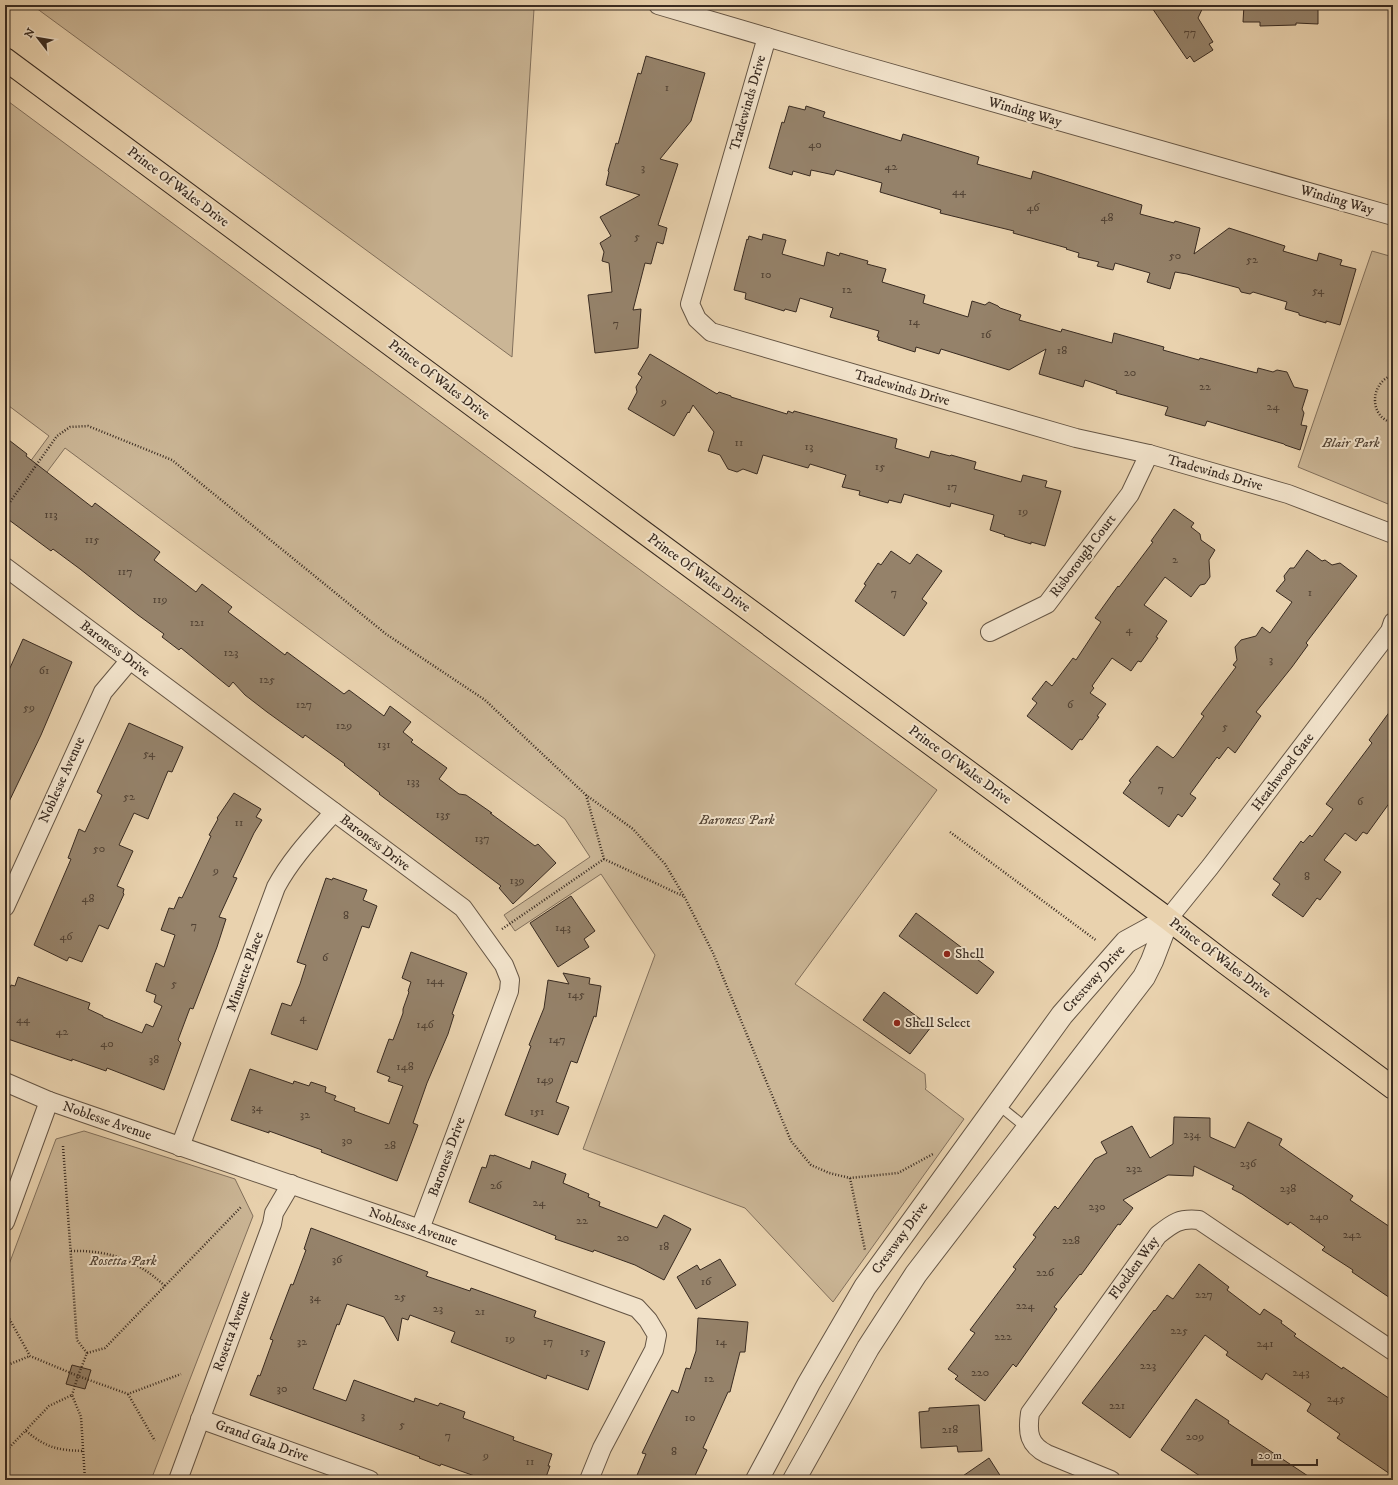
<svg xmlns="http://www.w3.org/2000/svg" width="1398" height="1485" font-family="'IM FELL DW Pica',serif">
<style>
.green{fill:#cbb696;stroke:#82705c}
.building{fill:#95826a;stroke:#392b21}
.lines{fill:none;stroke-linecap:round;stroke-linejoin:round}
.service-casing{stroke:#655544;stroke-width:11}
.minor-casing{stroke:#655544;stroke-width:20}
.tertiary-casing{stroke:#655544;stroke-width:24}
.primary-casing{stroke:#392b21;stroke-width:24}
.path{stroke:#392b21;stroke-width:2.5;stroke-dasharray:1 2;stroke-linecap:butt}
.service{stroke:#f1e2ca;stroke-width:9}
.minor{stroke:#f1e2ca;stroke-width:18}
.tertiary{stroke:#f1e2ca;stroke-width:22}
.primary{stroke:#e9d2ae;stroke-width:22}
.poi-dot{fill:#8f2418;stroke:#f1e2ca;stroke-width:1.5}
.labels{text-anchor:middle;dominant-baseline:central;stroke-width:4;stroke-linejoin:round;paint-order:stroke}
.number-label{font-size:12px;fill:#504133}
.street-label{font-size:14px;fill:#392b21;stroke:#f1e2ca}
.park-label{font-size:14px;font-style:italic;fill:#564738;stroke:#f1e2ca}
.poi-label{font-size:14px;fill:#392b21;stroke:#f1e2ca;text-anchor:start}
</style>
<rect width="100%" height="100%" fill="#e9d2ae"/>
<filter id="stains"><feTurbulence type="fractalNoise" baseFrequency=".005" numOctaves="4"/><feColorMatrix values="0 0 0 0 .2 0 0 0 0 .09 0 0 0 0 .02 0 0 0 .5 -.17"/></filter>
<radialGradient id="worn" r=".72"><stop offset=".6" stop-color="#630" stop-opacity="0"/><stop offset="1" stop-color="#630" stop-opacity=".3"/></radialGradient>
<!-- green -->
<g class="green">
<path d="M32,5H519L534,9L512,357Z"/>
<path d="M5,99L937,790L795,984L925,1074L926,1088L925,1089L964,1119L833,1302L745,1208L583,1149L655,955L601,874L515,931L504,915L590,857L565,819L65,448L5,528V496L49,436L5,403Z"/>
<path d="M1372,251L1393,257V506L1298,467Z"/>
<path d="M84,1131L235,1179L253,1216L151,1480H5V1275L56,1139Z"/>
</g>
<!-- building -->
<g class="building">
<path d="M1150,5H1204L1198,18L1213,42L1209,44L1213,50L1194,62L1190,56L1187,59Z"/>
<path d="M1244,5H1318V24L1296,23V25L1260,26V22H1243Z"/>
<path d="M646,56L705,73L691,121L660,159L678,164L658,225L667,228L663,244L657,242L651,264L645,263L633,310L641,309L638,348L595,353L588,295L612,292L609,263L602,261L604,252L600,243L611,236L600,217L640,195L606,185L609,172L608,171L616,143L618,144L622,130L638,73L641,74Z"/>
<path d="M789,106L805,110L806,106L825,112L823,117L901,141L903,134L979,157L977,164L1031,179L1033,171L1142,205L1140,214L1174,223L1175,221L1200,228L1194,254L1229,228L1285,246L1283,251L1317,261L1319,253L1342,260L1340,265L1356,269L1340,325L1326,321V323L1299,315V313L1285,309L1287,302L1253,292L1250,294L1241,292L1239,288L1187,274L1175,272L1170,289L1147,282L1150,273L1115,263L1113,270L1097,266L1099,262L1078,257L1079,253L1066,249L1067,248L1013,233L1014,231L940,213L941,210L880,192L882,183L836,170L834,175L811,170L810,176L793,171L792,175L769,168L782,122L784,123Z"/>
<path d="M763,234L786,240L782,254L824,266L827,252L839,256L840,253L868,261L867,264L886,269L882,282L925,295L923,303L968,317L972,301L985,305L989,302L998,306L1000,308L1021,315L1019,320L1061,332L1062,329L1112,343L1114,333L1164,347L1163,350L1199,360L1200,358L1257,373L1258,368L1273,372L1277,370L1287,372L1294,387L1308,390L1302,409L1304,413L1301,425L1307,426L1300,450L1285,445L1284,444L1207,421L1205,426L1165,415L1168,407L1116,393L1117,391L1085,380L1083,387L1039,374L1046,349L1009,370L941,349L939,354L916,347L915,352L878,340L879,337H877L879,331L830,317L833,308L800,298L796,312L785,309L784,311L745,299L746,293L734,290L747,239L748,240L749,236L762,240Z"/>
<path d="M650,354L717,394L719,392L731,396V397L787,414L788,411L793,413L794,411L897,439L895,448L929,458L931,451L950,456L951,455L976,462L974,469L1021,482L1023,475L1047,481L1045,487L1061,491L1045,546L1031,542V544L1004,536L1005,535L990,530L994,515L951,503L950,507L904,494L901,503L889,500L888,503L859,495L860,491L842,487L846,475L810,464L808,468L763,455L757,474L743,469L737,472L728,469L720,455L708,451L714,432L693,405L689,413L688,412L674,436L628,409L637,392L636,387L642,377L638,374Z"/>
<path d="M5,437L27,454L26,456L92,507L95,503L160,552L154,560L196,592L202,584L232,607L228,612L285,655L287,652L344,694L349,690L384,716L390,706L411,722L403,732L413,740L411,742L447,768L439,779L459,794L466,795L492,813H490L535,846L538,844L556,863L513,904L499,888L501,886L379,794L380,793L344,765L345,764L305,735L303,738L267,712L245,695L233,682L229,687L181,648L179,650L162,637L164,634L138,615L80,569L53,549L51,551L5,517Z"/>
<path d="M1174,509L1194,523L1191,527L1200,534L1201,540L1215,550L1209,560L1210,577L1205,584L1200,585L1191,597L1165,577L1144,605L1167,621L1156,637L1158,638L1141,662L1138,661L1131,671L1112,658L1092,686L1094,688L1090,693L1106,704L1097,716L1099,717L1082,740L1080,739L1072,750L1027,716L1037,703L1032,699L1046,681L1052,686L1073,658L1076,660L1101,622L1095,618L1118,586L1119,587L1153,542L1151,541Z"/>
<path d="M1307,550L1322,561L1325,560L1332,565L1340,563L1357,576L1306,643L1308,645L1292,667L1256,712L1261,716L1235,753L1228,747L1219,759L1217,757L1190,794L1196,798L1182,817L1178,814L1169,827L1123,793L1131,782L1129,781L1157,746L1173,758L1176,755L1204,716L1201,714L1236,667L1233,665L1237,660L1235,647L1241,640L1256,636L1262,627L1270,633L1292,602L1276,591L1285,580L1284,576L1290,568H1294Z"/>
<path d="M891,551L910,564L917,554L942,571L922,599L927,603L904,636L855,601L866,585L864,584L878,563L881,565Z"/>
<path d="M23,639L72,662L41,735L5,810V679Z"/>
<path d="M1393,707V798L1367,834L1363,832L1356,841L1345,833L1324,860L1341,872L1320,900L1317,898L1303,917L1272,895L1280,884L1273,879L1301,841L1303,843L1310,835L1312,837L1333,809L1326,804L1372,743L1369,740Z"/>
<path d="M129,723L183,747L172,772L168,771L148,819L134,813L119,845L133,851L117,886L124,889L123,893L124,894L108,929L99,925L82,962L69,957L67,961L34,945L71,859L68,858L79,829L85,832L102,795L97,792Z"/>
<path d="M234,793L261,809L256,817L262,820L254,833L233,877L237,878L219,917L226,919L217,947L193,1009L190,1008L178,1040L181,1043L164,1090L107,1068L106,1071L72,1059V1061L5,1038V1000L11,985L15,986L18,977L90,1003L88,1009L103,1016V1017L142,1033L146,1024L153,1027L162,1006L154,1002L156,995L146,991L156,963L164,967L175,935L161,930L169,908L174,909L179,897L182,898L211,836L209,835L218,819L217,818Z"/>
<path d="M326,878L332,880L333,878L367,890L363,900L377,906L369,928L362,926L317,1050L271,1034L282,1003L291,1006L300,984L306,965L297,962Z"/>
<path d="M571,896L595,931L584,939L589,947L558,967L530,923Z"/>
<path d="M916,913L994,972L977,994L899,936Z"/>
<path d="M411,952L467,973L452,1014L454,1015L448,1034L427,1083L413,1123L418,1125L397,1181L321,1152L322,1150L269,1131V1133L231,1120L250,1069L293,1084L294,1081L309,1086L311,1082L326,1087L325,1092L336,1096L334,1100L355,1108L354,1111L389,1124L403,1086L388,1081L390,1077L377,1072L389,1039L393,1040L403,1013V1009L409,992L408,991L411,982L402,978Z"/>
<path d="M563,973L590,978L589,984L601,986L596,1017L594,1016L577,1063L571,1061L556,1102L569,1107L558,1135L505,1115L531,1046L529,1045L544,1008L548,980L569,984Z"/>
<path d="M884,992L931,1027L910,1054L863,1020Z"/>
<path d="M1174,1117L1210,1118V1137L1235,1148L1248,1122L1282,1139L1279,1145L1353,1196L1350,1200L1393,1229V1300L1352,1272L1353,1270L1322,1250L1325,1247L1290,1222L1288,1225L1242,1194L1232,1189L1234,1186L1194,1166L1193,1176L1168,1175L1123,1200L1133,1208L1120,1225L1118,1224L1081,1275L1080,1274L1054,1307L1057,1309L1016,1367L1013,1364L985,1401L955,1379L958,1376L948,1369L975,1333L970,1330L1016,1269L1013,1267L1036,1237L1033,1235L1055,1206L1058,1209L1095,1159L1107,1153L1101,1142L1132,1126L1150,1158L1173,1144Z"/>
<path d="M490,1155L494,1156V1155L530,1169L532,1161L566,1174L563,1183L589,1194L588,1197L600,1202L599,1206L657,1228L664,1215L691,1229L664,1280L635,1265L594,1250L593,1252L555,1239L556,1236L469,1202L482,1167L486,1168Z"/>
<path d="M311,1228L428,1272L426,1276L470,1291L471,1288L536,1311L534,1317L605,1342L588,1390L547,1375L546,1379L451,1342L455,1332L410,1315L408,1320L402,1318L398,1341L384,1317L347,1304L339,1325L337,1324L313,1389L346,1401L354,1380L414,1402L415,1398L438,1406L440,1403L465,1412L463,1418L514,1437L513,1440L552,1454L548,1466H550L545,1480H486L441,1464L440,1466L419,1458L420,1457L250,1395L258,1375L260,1376L273,1340L270,1339L291,1284L293,1285L306,1250L304,1249Z"/>
<path d="M720,1259L736,1285L696,1309L677,1277L697,1265L700,1270Z"/>
<path d="M1199,1264L1229,1287L1227,1290L1260,1315L1264,1309L1282,1321L1281,1323L1296,1334L1294,1336L1342,1369L1343,1367L1393,1401V1476L1337,1438L1340,1434L1307,1411L1311,1404L1266,1373L1262,1380L1226,1355L1228,1352L1205,1335L1130,1438L1082,1403L1154,1310L1155,1311L1167,1295L1173,1299Z"/>
<path d="M698,1318L748,1322L745,1352H740L730,1392H728L703,1448L707,1450L693,1480H635L646,1454L642,1453L672,1390L678,1393L686,1368L690,1369L696,1351Z"/>
<path d="M72,1365L91,1370L85,1389L66,1384Z"/>
<path d="M1196,1399L1229,1421L1228,1423L1314,1480H1206L1161,1450Z"/>
<path d="M979,1405L982,1451L958,1452L957,1446L921,1448L919,1412L929,1411V1408Z"/>
<path d="M989,1458L1003,1480H957Z"/>
</g>
<g class="lines">
<defs>
<path id="service" d="M997,1104L1028,1129"/>
<g id="minor">
<path d="M658,5L848,61L1393,216"/>
<path d="M767,37L690,304L697,319L711,332L1076,438L1149,454L1288,494L1393,534"/>
<path d="M5,567L463,908L504,965L510,980L509,991L420,1229"/>
<path d="M990,632L1047,604L1130,494L1149,454"/>
<path d="M5,907L103,692L130,660"/>
<path d="M1168,919L1210,867L1380,644L1390,631L1393,622"/>
<path d="M5,1082L49,1101L420,1229L637,1308L648,1320L657,1335L654,1350L602,1448L589,1480"/>
<path d="M180,1147L276,887C291,859 313,836 334,812"/>
<path d="M5,1222L49,1101"/>
<path d="M200,1419L370,1480"/>
<path d="M178,1480L272,1224L274,1213L291,1184"/>
<path d="M1111,1480L1047,1454C1029,1445 1027,1433 1030,1413L1158,1235C1173,1223 1179,1218 1199,1220L1393,1351"/>
</g>
<g id="tertiary">
<path d="M757,1480L809,1383L865,1287L1062,1015L1126,942L1168,919"/>
<path d="M794,1480L868,1348L916,1274L1144,977L1152,961L1168,919"/>
</g>
<path id="primary" d="M5,59L638,528L1168,919L1224,962L1393,1088"/>
</defs>
<!-- service casing -->
<use href="#service" class="service-casing"/>
<!-- minor casing -->
<use href="#minor" class="minor-casing"/>
<!-- tertiary casing -->
<use href="#tertiary" class="tertiary-casing"/>
<!-- primary casing -->
<use href="#primary" class="primary-casing"/>
<!-- path -->
<g class="path">
<path d="M1393,375C1370,382 1368,417 1393,423"/>
<path d="M1390,422L1393,428"/>
<path d="M5,509L57,436L70,427L88,426L172,460L386,634L485,700L586,795L633,829L665,864L684,896L713,953L791,1141L811,1165L829,1173L850,1178L898,1173L933,1154"/>
<path d="M586,795L604,859L683,896"/>
<path d="M950,832L1097,941"/>
<path d="M502,929L604,859"/>
<path d="M63,1146L77,1340L87,1353L78,1376L72,1395"/>
<path d="M850,1178L865,1250"/>
<path d="M71,1251C109,1250 137,1260 165,1286"/>
<path d="M5,1311L30,1356L78,1376L128,1394L181,1374"/>
<path d="M87,1353L105,1348L242,1206"/>
<path d="M5,1366L30,1356"/>
<path d="M128,1394L155,1441"/>
<path d="M26,1431C47,1448 57,1450 83,1451"/>
<path d="M5,1452L49,1406L72,1395L81,1417L85,1480"/>
</g>
<!-- service -->
<use href="#service" class="service"/>
<!-- minor -->
<use href="#minor" class="minor"/>
<!-- tertiary -->
<use href="#tertiary" class="tertiary"/>
<!-- primary -->
<use href="#primary" class="primary"/>
</g>
<!-- markers -->
<g class="poi-dot">
<circle cx="947" cy="954" r="4"/>
<circle cx="897" cy="1023" r="4"/>
</g>
<g class="labels">
<!-- number labels -->
<g class="number-label">
<text x="1190" y="32">77</text>
<text x="667" y="87">1</text>
<text x="815" y="144">40</text>
<text x="891" y="166">42</text>
<text x="643" y="167">3</text>
<text x="959" y="191">44</text>
<text x="1033" y="207">46</text>
<text x="1107" y="217">48</text>
<text x="637" y="236">5</text>
<text x="1175" y="255">50</text>
<text x="1252" y="259">52</text>
<text x="766" y="274">10</text>
<text x="847" y="289">12</text>
<text x="1318" y="290">54</text>
<text x="914" y="321">14</text>
<text x="616" y="323">7</text>
<text x="986" y="334">16</text>
<text x="1062" y="350">18</text>
<text x="1130" y="372">20</text>
<text x="1205" y="386">22</text>
<text x="664" y="401">9</text>
<text x="1273" y="406">24</text>
<text x="739" y="442">11</text>
<text x="809" y="446">13</text>
<text x="880" y="466">15</text>
<text x="952" y="486">17</text>
<text x="1023" y="511">19</text>
<text x="51" y="514">113</text>
<text x="92" y="539">115</text>
<text x="1175" y="559">2</text>
<text x="125" y="571">117</text>
<text x="894" y="592">7</text>
<text x="1310" y="592">1</text>
<text x="160" y="599">119</text>
<text x="197" y="622">121</text>
<text x="1129" y="629">4</text>
<text x="231" y="652">123</text>
<text x="1271" y="659">3</text>
<text x="44" y="670">61</text>
<text x="267" y="679">125</text>
<text x="304" y="704">127</text>
<text x="1070" y="704">6</text>
<text x="29" y="707">59</text>
<text x="344" y="725">129</text>
<text x="1225" y="726">5</text>
<text x="384" y="744">131</text>
<text x="149" y="753">54</text>
<text x="413" y="781">133</text>
<text x="1161" y="788">7</text>
<text x="129" y="796">52</text>
<text x="1360" y="801">6</text>
<text x="443" y="814">135</text>
<text x="239" y="822">11</text>
<text x="482" y="838">137</text>
<text x="99" y="848">50</text>
<text x="216" y="870">9</text>
<text x="1307" y="876">8</text>
<text x="517" y="880">139</text>
<text x="88" y="898">48</text>
<text x="346" y="915">8</text>
<text x="194" y="925">7</text>
<text x="563" y="927">143</text>
<text x="66" y="936">46</text>
<text x="325" y="957">6</text>
<text x="435" y="980">144</text>
<text x="174" y="983">5</text>
<text x="576" y="994">145</text>
<text x="303" y="1017">4</text>
<text x="23" y="1019">44</text>
<text x="425" y="1024">146</text>
<text x="62" y="1031">42</text>
<text x="557" y="1039">147</text>
<text x="107" y="1043">40</text>
<text x="154" y="1059">38</text>
<text x="405" y="1066">148</text>
<text x="545" y="1079">149</text>
<text x="257" y="1107">34</text>
<text x="537" y="1111">151</text>
<text x="305" y="1114">32</text>
<text x="1192" y="1134">234</text>
<text x="347" y="1140">30</text>
<text x="390" y="1145">28</text>
<text x="1248" y="1163">236</text>
<text x="1134" y="1168">232</text>
<text x="496" y="1185">26</text>
<text x="1288" y="1188">238</text>
<text x="539" y="1202">24</text>
<text x="1097" y="1206">230</text>
<text x="1319" y="1216">240</text>
<text x="582" y="1220">22</text>
<text x="1352" y="1234">242</text>
<text x="623" y="1237">20</text>
<text x="1071" y="1240">228</text>
<text x="664" y="1246">18</text>
<text x="337" y="1259">36</text>
<text x="1045" y="1272">226</text>
<text x="706" y="1281">16</text>
<text x="1204" y="1294">227</text>
<text x="400" y="1296">25</text>
<text x="315" y="1297">34</text>
<text x="1025" y="1305">224</text>
<text x="438" y="1308">23</text>
<text x="480" y="1311">21</text>
<text x="1179" y="1330">225</text>
<text x="1003" y="1336">222</text>
<text x="510" y="1338">19</text>
<text x="302" y="1341">32</text>
<text x="548" y="1341">17</text>
<text x="721" y="1341">14</text>
<text x="1265" y="1343">241</text>
<text x="585" y="1351">15</text>
<text x="1148" y="1365">223</text>
<text x="980" y="1372">220</text>
<text x="1301" y="1372">243</text>
<text x="709" y="1378">12</text>
<text x="282" y="1388">30</text>
<text x="1336" y="1398">245</text>
<text x="1117" y="1405">221</text>
<text x="363" y="1415">3</text>
<text x="690" y="1417">10</text>
<text x="402" y="1424">5</text>
<text x="950" y="1429">218</text>
<text x="448" y="1435">7</text>
<text x="1195" y="1436">209</text>
<text x="674" y="1451">8</text>
<text x="486" y="1455">9</text>
<text x="530" y="1461">11</text>
</g>
<!-- street labels -->
<g class="street-label">
<text transform="translate(748 103) rotate(-74)">Tradewinds Drive</text>
<text transform="translate(1025 112) rotate(16)">Winding Way</text>
<text transform="translate(178 187) rotate(37)">Prince Of Wales Drive</text>
<text transform="translate(1337 200) rotate(16)">Winding Way</text>
<text transform="translate(439 380) rotate(37)">Prince Of Wales Drive</text>
<text transform="translate(902 388) rotate(16)">Tradewinds Drive</text>
<text transform="translate(1215 473) rotate(16)">Tradewinds Drive</text>
<text transform="translate(1083 556) rotate(-53)">Risborough Court</text>
<text transform="translate(699 573) rotate(36)">Prince Of Wales Drive</text>
<text transform="translate(115 649) rotate(37)">Baroness Drive</text>
<text transform="translate(960 765) rotate(36)">Prince Of Wales Drive</text>
<text transform="translate(1283 772) rotate(-53)">Heathwood Gate</text>
<text transform="translate(62 780) rotate(-66)">Noblesse Avenue</text>
<text transform="translate(375 843) rotate(37)">Baroness Drive</text>
<text transform="translate(1220 958) rotate(37)">Prince Of Wales Drive</text>
<text transform="translate(245 972) rotate(-70)">Minuette Place</text>
<text transform="translate(1094 979) rotate(-48)">Crestway Drive</text>
<text transform="translate(107 1121) rotate(19)">Noblesse Avenue</text>
<text transform="translate(447 1157) rotate(-70)">Baroness Drive</text>
<text transform="translate(413 1227) rotate(19)">Noblesse Avenue</text>
<text transform="translate(900 1238) rotate(-54)">Crestway Drive</text>
<text transform="translate(1134 1268) rotate(-54)">Flodden Way</text>
<text transform="translate(232 1331) rotate(-70)">Rosetta Avenue</text>
<text transform="translate(262 1441) rotate(20)">Grand Gala Drive</text>
</g>
<!-- park labels -->
<g class="park-label">
<text x="1351" y="443">Blair Park</text>
<text x="737" y="820">Baroness Park</text>
<text x="123" y="1261">Rosetta Park</text>
</g>
<!-- poi labels -->
<g class="poi-label">
<text x="955" y="954">Shell</text>
<text x="905" y="1023">Shell Select</text>
</g>
</g>
<!-- margin -->
<rect width="1398" height="1485" fill="none" stroke="#e9d2ae" stroke-width="20"/>
<rect x="6" y="6" width="1386" height="1473" fill="none" stroke="#392b21" stroke-width="2"/>
<rect x="10" y="10" width="1378" height="1465" fill="none" stroke="#392b21"/>
<!-- north arrow -->
<g transform="translate(38 38) rotate(301)" stroke="#f1e2ca" stroke-width="3" paint-order="stroke">
<path d="M0-3L7 15L0 10L-7 15Z" fill="#392b21"/>
<text y="-6" font-size="11" font-weight="bold" text-anchor="middle" fill="#392b21">N</text>
</g>
<!-- scale -->
<path d="M1252 1459v6h65v-6" fill="none" stroke="#392b21" stroke-width="2"/>
<text x="1258" y="1459" font-size="12" fill="#392b21" stroke="#f1e2ca" stroke-width="3" paint-order="stroke">20 m</text>
<rect width="100%" height="100%" filter="url(#stains)"/>
<rect width="100%" height="100%" fill="url(#worn)"/>
</svg>
